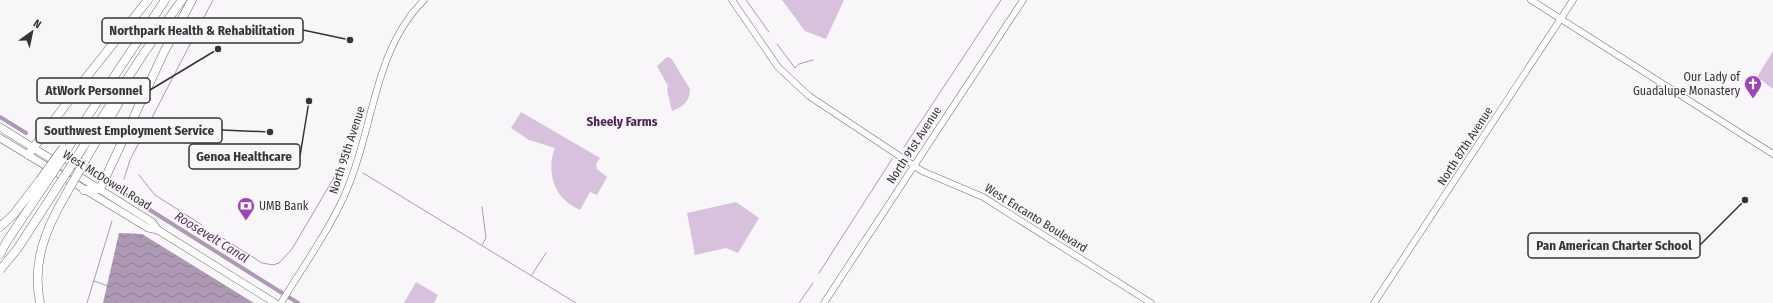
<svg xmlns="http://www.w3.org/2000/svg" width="1773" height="303" font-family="'Fira Sans Condensed',sans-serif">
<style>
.green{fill:#d7c1dd}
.water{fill:url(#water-waves)}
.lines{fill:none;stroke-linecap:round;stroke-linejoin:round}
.stream{stroke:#ae99b4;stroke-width:1}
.canal{stroke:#ae99b4;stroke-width:4}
.secondary-casing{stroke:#6f6d70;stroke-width:7}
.primary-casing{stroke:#6f6d70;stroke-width:8}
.highway-casing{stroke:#6f6d70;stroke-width:9}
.secondary{stroke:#fff;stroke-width:6}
.primary{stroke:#fff;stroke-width:7}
.highway{stroke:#fff;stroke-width:8}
.highway-bridge-casing{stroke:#6f6d70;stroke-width:9;stroke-linecap:butt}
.highway-bridge{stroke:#fff;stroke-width:8}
.labels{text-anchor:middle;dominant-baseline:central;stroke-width:3;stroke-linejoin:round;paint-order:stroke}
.poi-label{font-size:12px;fill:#353436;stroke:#f9f6fa;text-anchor:end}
.street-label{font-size:12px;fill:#353436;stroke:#f9f6fa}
.neighbourhood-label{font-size:13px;font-weight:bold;fill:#4f2559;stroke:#f9f6fa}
.water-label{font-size:13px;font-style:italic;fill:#55365d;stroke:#f9f6fa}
.leader{fill:none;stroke:#353436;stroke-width:1.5}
.callout-dot{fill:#353436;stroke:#f9f6fa;stroke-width:1.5}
.callout{fill:#f9f6fa;stroke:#353436;stroke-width:1.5}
.callout-label{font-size:13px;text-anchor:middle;font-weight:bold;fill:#353436}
</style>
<defs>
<pattern id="water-waves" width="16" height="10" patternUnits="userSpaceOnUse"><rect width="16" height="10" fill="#ae99b4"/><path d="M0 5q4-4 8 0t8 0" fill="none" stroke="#8e7e93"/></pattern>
</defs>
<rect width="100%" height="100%" fill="#f9f6fa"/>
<!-- green -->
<g class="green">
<path d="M782,0H844L826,39L805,31Z"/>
<path d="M1773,51V89L1757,77Z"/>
<path d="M667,57L671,58L690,89C690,101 683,107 672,111L667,90L668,86L657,66Z"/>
<path d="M521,112L600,158L596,164L597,169L607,177L597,195L590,192L580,210C574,207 568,204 564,199C551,187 548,164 555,148L529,140L511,128Z"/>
<path d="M736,202L759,218L738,253L726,248L695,255L687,213Z"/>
<path d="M416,282L438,295L434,303H404Z"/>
</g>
<!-- water -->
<g class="water">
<path d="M183,117L192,121L190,124H184L181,128L177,126Z"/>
<path d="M119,233L142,234L254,303H103Z"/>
</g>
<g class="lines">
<!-- stream -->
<g class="stream">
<path d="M746,0L769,32"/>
<path d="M777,44L795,68L799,64L813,60"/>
<path d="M904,147L1001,0"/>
<path d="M363,173L576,303"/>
<path d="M139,175L155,195L202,225"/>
<path d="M124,179L130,160L213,0"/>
<path d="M218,235L262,263L273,265L279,263L292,249L339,169H344"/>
<path d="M482,245L486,238L482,207"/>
<path d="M819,273L892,159"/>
<path d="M531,276L546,253"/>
<path d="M94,281L108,286"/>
<path d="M87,303L112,221"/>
<path d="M799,303L813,283"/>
</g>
<!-- canal -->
<g class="canal">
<path d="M0,117L26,133"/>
<path d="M115,188L298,303"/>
</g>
<defs>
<g id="secondary">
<path d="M732,0L778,67L809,96L922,171L983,197L1151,303"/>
<path d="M1531,0L1773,154"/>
<path d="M281,303C302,268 333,225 348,187C374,125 374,50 424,0"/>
<path d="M824,303L1023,0"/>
<path d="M1374,303L1573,0"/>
</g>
<g id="primary">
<path d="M0,127L152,222L158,230"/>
<path d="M0,138L148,228L158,230L275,303"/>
</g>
<g id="highway">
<path d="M67,150L78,131L165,0"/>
<path d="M28,155L85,79L148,0"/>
<path d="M78,155L144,53L182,0"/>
<path d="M86,159L124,94"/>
<path d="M84,190H96L102,185L165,50L192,0"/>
<path d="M0,227L14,214L40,180"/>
<path d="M0,254L7,241L46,183"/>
<path d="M40,303C32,263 45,230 65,196"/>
</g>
</defs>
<!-- secondary casing -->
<use href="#secondary" class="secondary-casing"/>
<!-- primary casing -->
<use href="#primary" class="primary-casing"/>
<!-- highway casing -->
<use href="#highway" class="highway-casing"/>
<!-- secondary -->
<use href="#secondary" class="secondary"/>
<!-- primary -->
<use href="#primary" class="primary"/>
<!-- highway -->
<use href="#highway" class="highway"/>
<defs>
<g id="highway-bridge">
<path d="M40,180L63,148"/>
<path d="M46,183L65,155"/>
<path d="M65,196L86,159"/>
<path d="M0,270L18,248L78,155"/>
</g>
</defs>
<!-- highway-bridge casing -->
<use href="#highway-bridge" class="highway-bridge-casing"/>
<!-- highway-bridge -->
<use href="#highway-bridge" class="highway-bridge"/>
</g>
<!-- icons -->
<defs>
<symbol id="church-pin" viewBox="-11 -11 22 30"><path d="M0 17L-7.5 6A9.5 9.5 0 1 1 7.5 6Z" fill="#9d45b2" stroke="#f9f6fa"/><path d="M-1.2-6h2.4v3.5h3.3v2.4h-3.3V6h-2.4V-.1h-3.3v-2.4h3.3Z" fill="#fff"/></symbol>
<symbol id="bank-pin" viewBox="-11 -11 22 30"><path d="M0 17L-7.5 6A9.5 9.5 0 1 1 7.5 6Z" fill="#9d45b2" stroke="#f9f6fa"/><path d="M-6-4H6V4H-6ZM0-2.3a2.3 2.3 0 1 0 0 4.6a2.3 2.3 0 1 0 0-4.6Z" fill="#fff"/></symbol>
</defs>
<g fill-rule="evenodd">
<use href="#church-pin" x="1743" y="74" width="20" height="27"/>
<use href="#bank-pin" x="236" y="196" width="20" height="27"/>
</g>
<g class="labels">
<!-- poi labels -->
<g class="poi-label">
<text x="1740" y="77">Our Lady of<tspan x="1740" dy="14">Guadalupe Monastery</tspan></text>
<text x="259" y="206" text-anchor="start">UMB Bank</text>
</g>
<!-- street labels -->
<g class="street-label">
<text transform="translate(914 145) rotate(-57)">North 91st Avenue</text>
<text transform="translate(1465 146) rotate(-57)">North 87th Avenue</text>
<text transform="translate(347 150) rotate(-72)">North 95th Avenue</text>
<text transform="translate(107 180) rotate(32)">West McDowell Road</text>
<text transform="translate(1036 218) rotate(32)">West Encanto Boulevard</text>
</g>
<!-- neighbourhood labels -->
<g class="neighbourhood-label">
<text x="622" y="121">Sheely Farms</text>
</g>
<!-- water labels -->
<g class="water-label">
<text transform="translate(212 237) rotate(32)">Roosevelt Canal</text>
</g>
</g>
<!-- callouts -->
<path class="leader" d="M350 40L303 30M218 49L150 90M270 132L222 130M309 101L300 156M1745 200L1700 245"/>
<g class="callout-dot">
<circle cx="350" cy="40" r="4"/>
<circle cx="218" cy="49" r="4"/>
<circle cx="270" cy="132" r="4"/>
<circle cx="309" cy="101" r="4"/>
<circle cx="1745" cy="200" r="4"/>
</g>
<g class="callout">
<rect x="102" y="18" width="201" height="25" rx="4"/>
<rect x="37" y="78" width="113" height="25" rx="4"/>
<rect x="36" y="118" width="186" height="25" rx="4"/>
<rect x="189" y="144" width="111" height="25" rx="4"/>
<rect x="1528" y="233" width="172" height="25" rx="4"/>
</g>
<g class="callout-label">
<text x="202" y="35">Northpark Health &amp; Rehabilitation</text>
<text x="94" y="95">AtWork Personnel</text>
<text x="129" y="135">Southwest Employment Service</text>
<text x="244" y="161">Genoa Healthcare</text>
<text x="1614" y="250">Pan American Charter School</text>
</g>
<!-- north arrow -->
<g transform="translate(32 32) rotate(33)" stroke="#f9f6fa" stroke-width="3" paint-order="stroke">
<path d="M0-3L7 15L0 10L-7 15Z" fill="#353436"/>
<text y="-6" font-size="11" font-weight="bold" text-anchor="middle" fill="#353436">N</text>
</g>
</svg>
